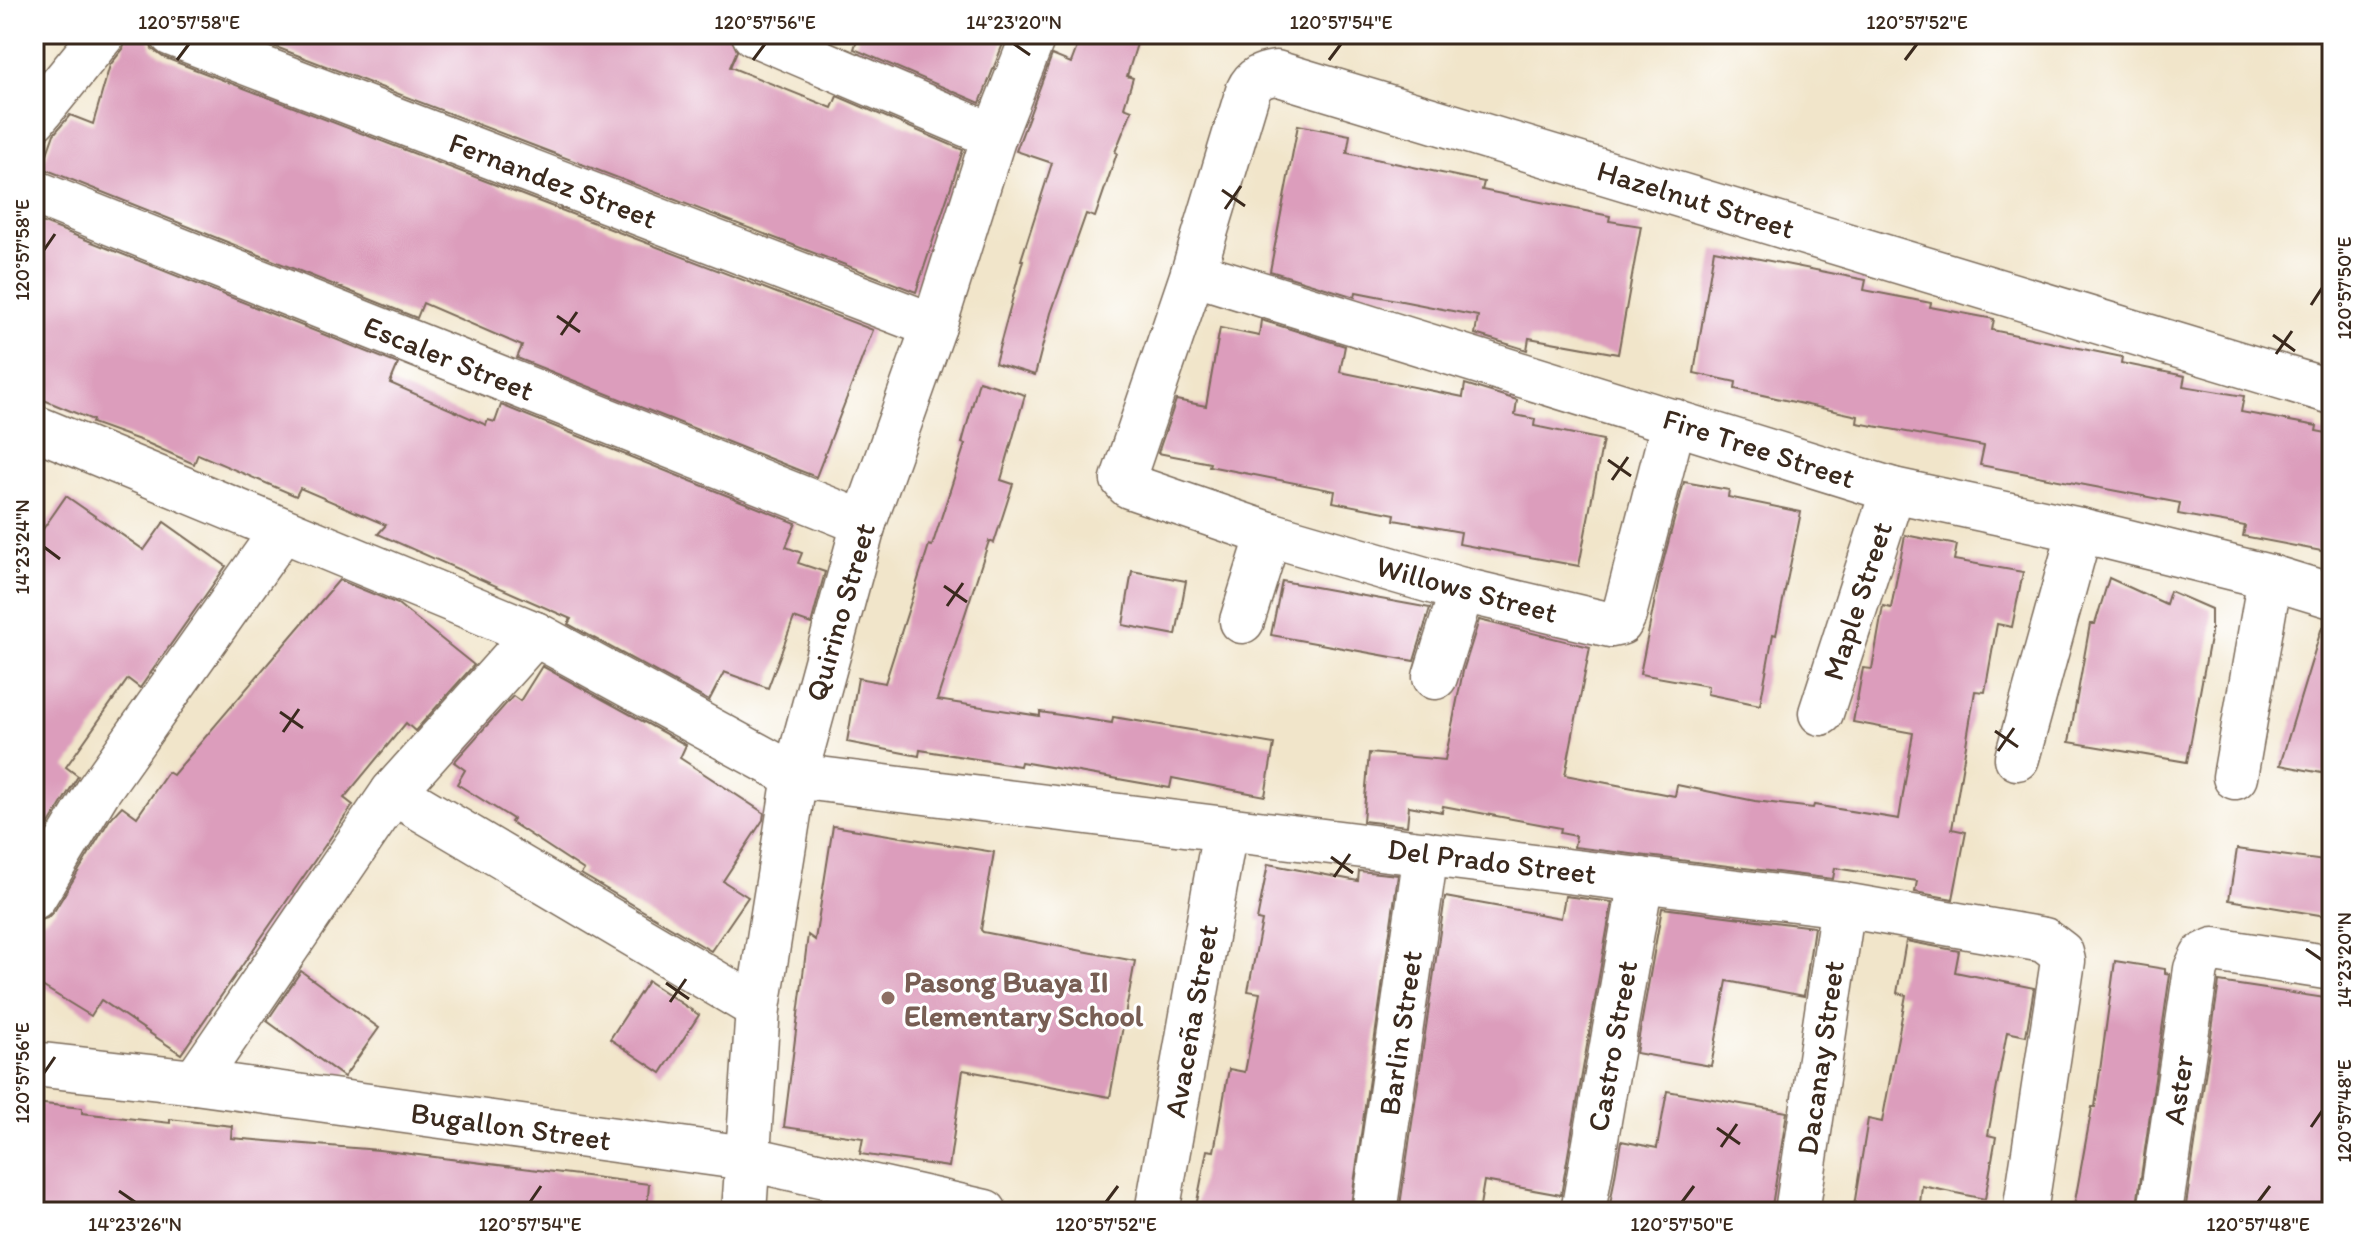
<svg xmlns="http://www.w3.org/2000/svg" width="2366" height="1246" font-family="Itim,sans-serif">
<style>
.building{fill:#dc9dbc}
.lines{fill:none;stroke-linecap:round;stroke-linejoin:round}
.minor-casing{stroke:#7b6b5a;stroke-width:47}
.minor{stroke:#fff;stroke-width:44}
.ticks{fill:none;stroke:#3b2a1e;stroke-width:3}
.education-dot{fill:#8d6e63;stroke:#fff;stroke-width:3}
.labels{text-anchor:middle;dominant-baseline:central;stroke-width:6;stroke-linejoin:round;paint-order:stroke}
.street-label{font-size:30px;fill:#3b2a1e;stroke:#fff}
.education-label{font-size:30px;font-weight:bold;fill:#785e54;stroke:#fff;text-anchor:start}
.neatline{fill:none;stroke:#3b2a1e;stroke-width:3}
.ticks-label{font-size:20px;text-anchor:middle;fill:#3b2a1e}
</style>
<rect width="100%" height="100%" fill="#fff"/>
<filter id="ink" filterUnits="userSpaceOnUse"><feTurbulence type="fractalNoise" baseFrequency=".0125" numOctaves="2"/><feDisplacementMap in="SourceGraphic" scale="16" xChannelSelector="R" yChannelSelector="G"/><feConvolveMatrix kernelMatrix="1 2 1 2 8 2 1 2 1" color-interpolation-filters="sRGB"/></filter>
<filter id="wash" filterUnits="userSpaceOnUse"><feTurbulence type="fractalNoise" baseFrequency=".006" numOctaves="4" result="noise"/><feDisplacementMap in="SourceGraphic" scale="32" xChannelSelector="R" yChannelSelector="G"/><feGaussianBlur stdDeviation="1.8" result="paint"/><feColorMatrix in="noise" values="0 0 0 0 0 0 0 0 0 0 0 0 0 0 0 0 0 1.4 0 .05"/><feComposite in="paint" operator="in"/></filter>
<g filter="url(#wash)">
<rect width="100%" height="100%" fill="#f1e5ca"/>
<g id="blocks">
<!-- building -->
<g class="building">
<path d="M127,34H148L152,49L163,57L873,330L816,477L517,358L522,346L423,303L417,318L42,168L54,134L70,115L93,124L110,65L123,49Z"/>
<path d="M242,34H730L737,51L730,67L832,108L837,96L963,150L916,292Z"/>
<path d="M859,34H1002L1006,36L980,103L854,49Z"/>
<path d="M1082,34H1140L1127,76L1133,78L1124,107L1132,110L1115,152L1117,153L1095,217L1086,214L1051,313L1035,375L995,363L1023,260H1021L1052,163L1016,151L1052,55L1071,63Z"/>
<path d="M1298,125L1350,135L1347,153L1484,182L1482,190L1610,216L1609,221L1641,226L1618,354L1529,338L1527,350L1475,334L1478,316L1356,292L1355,297L1270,271Z"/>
<path d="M34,219L398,364L390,383L486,425L488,420L495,422L501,405L796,523L786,547L802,553L798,563L825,572L811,624L794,618L768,688L724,672L709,701L568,624L571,619L378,534L386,525L300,488L296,496L198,454L194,464L145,442L92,423L93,420L34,396Z"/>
<path d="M1714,250L1866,280L1864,290L1931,303L1930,307L1994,319L1992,330L2122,357L2121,363L2185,376L2183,386L2244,396L2241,412L2317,426L2316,431L2332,434V553L2243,536L2245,526L2178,514L2180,503L1980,465L1984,446L1857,423L1858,416L1735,389L1736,382L1694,373Z"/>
<path d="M1261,320L1345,346L1340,372L1463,397L1465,384L1517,400L1515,415L1535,419L1534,426L1603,440L1579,566L1459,544L1461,532L1394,520L1395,514L1333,502L1335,491L1209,466L1210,463L1158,453L1176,400L1206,406L1220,328L1259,336Z"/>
<path d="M979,381L1025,395L1001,480L1013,484L994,543L989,541L937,700L1040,716V712L1112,723L1113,717L1274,744L1265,796L1172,778L1170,788L1021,762L1020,766L920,750L919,756L847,742L858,678L885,683L929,545L932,546L965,444L962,443Z"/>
<path d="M1684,482L1729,490L1728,497L1801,512L1776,635L1773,634L1760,705L1707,694L1708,686L1640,674L1660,574Z"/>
<path d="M66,496L144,550L164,522L226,566L140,688L128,679L66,767L78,776L34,849V542Z"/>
<path d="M1905,535L1957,545L1954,560L2023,572L2012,627L1997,624L1985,692L1975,691L1952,829L1966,832L1953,899L1915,892L1917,881L1835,868L1833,879L1574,847L1576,836L1560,833L1561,828L1443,806L1442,812L1409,806L1407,826L1363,821L1369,753L1445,760L1463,671L1479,620L1590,647L1565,775L1675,796L1677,785L1755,801L1813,808L1814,805L1899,819L1913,733L1853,722L1863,668L1872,669L1883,606L1891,608Z"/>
<path d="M1132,571L1186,581L1176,635L1123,625Z"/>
<path d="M2109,578L2166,604L2170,591L2211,609V633L2187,762L2069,742L2090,624H2095Z"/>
<path d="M339,580L398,604L474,665L415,731L406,723L344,798L353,805L181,1054L101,1000L91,1016L34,981V922L47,918L55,910L110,819L122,806L137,817L168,772L173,775Z"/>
<path d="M1282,581L1430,608L1414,661L1271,635Z"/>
<path d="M2322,627L2332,629V775L2280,765Z"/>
<path d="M542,666L686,745L680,758L764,813L763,820L723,881L748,897L711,951L581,874L584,870L511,822L513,819L457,784L465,770L454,762L513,696L520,701Z"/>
<path d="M833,826L994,852L981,930L983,932L1135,961L1110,1097L963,1070L949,1167L860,1154L863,1138L784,1127L808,935L815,940Z"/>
<path d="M2237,849L2332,862V917L2229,900Z"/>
<path d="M1268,864L1358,881L1359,871L1398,875L1350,1212H1195L1207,1150L1214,1151L1229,1069L1245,1072L1260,993L1248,991L1262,921L1257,920Z"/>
<path d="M1565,896L1612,902L1561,1195L1484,1181L1479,1212H1399L1445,897L1561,918Z"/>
<path d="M1662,908L1814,927L1804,996L1727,981L1711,1066L1636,1053Z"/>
<path d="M1906,941L1959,951L1955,972L2034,988L2026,1036L2007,1032L1988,1135L1996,1137L1985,1199L1922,1186L1919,1212H1853L1868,1119L1882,1122L1906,995L1897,993Z"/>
<path d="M2115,961L2165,969V973L2170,974L2136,1212H2073L2092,1107H2095Z"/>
<path d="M301,971L379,1028L344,1077L267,1021Z"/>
<path d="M648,981L699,1015L661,1073L610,1039Z"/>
<path d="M2219,982L2332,999V1212H2185Z"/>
<path d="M1667,1091L1787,1112L1771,1212H1648L1610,1205L1621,1141L1657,1148Z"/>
<path d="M34,1103L82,1108V1113L170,1123V1119L232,1126L231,1138L379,1150L649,1184L647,1212H297L217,1204L216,1212H34Z"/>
</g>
</g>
</g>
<g filter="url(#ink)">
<use href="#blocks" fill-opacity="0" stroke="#7b6b5a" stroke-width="2"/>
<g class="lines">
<defs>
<g id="minor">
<path d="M172,34L934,326"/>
<path d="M754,34L994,136"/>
<path d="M34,119L103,34"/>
<path d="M34,192L864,523"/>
<path d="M1193,273L1893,490L2080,530L2270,577L2332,596"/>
<path d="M1674,421L1624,615L1620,623L1611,625L1462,590L1269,534L1129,486L1123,479L1193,273L1248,91C1254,78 1262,75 1276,73L2332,392"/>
<path d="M34,427L535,634L795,776L1843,905L2044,940L2061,953L2063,961L2025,1212"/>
<path d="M1242,621L1269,534"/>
<path d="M1435,677L1462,590"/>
<path d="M1821,713L1893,490"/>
<path d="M2017,758L2080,530"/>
<path d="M2235,777L2270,577"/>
<path d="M393,792L758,1008"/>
<path d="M34,897L98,791L282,531"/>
<path d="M34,1064L195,1082L746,1158L985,1212"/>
<path d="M195,1082L393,792L535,634"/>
<path d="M744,1212L758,1008L795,776L864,523L934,326L994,136L1034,34"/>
<path d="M1157,1212L1225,830"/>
<path d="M1374,1212L1426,853"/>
<path d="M1583,1212L1641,880"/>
<path d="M1797,1212L1843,905"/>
<path d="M2160,1212L2196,969L2202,956L2214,950L2332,968"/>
</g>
</defs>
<!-- minor casing -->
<use href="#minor" class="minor-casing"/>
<!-- minor -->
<use href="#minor" class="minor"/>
</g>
</g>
<!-- ticks -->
<path class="ticks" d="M1014,44L1030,55M177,60L189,44M753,60L765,44M1329,60L1341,44M1905,60L1917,44M1222,190L1245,206M1225,209L1241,186M44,250L55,234M2311,305L2322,288M557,316L580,332M561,335L577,312M2273,335L2295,351M2276,354L2292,331M1608,460L1631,476M1612,480L1628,457M44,547L60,559M944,586L967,602M947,606L963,583M280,712L303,728M1995,731L2018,747M283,732L299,709M1998,751L2014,728M1331,857L1353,873M1334,877L1350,854M2306,949L2322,960M666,983L689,999M670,1002L686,979M44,1073L55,1057M2311,1127L2322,1111M1717,1128L1740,1144M1721,1147L1737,1124M119,1191L135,1202M530,1202L541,1186M1106,1202L1118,1186M1682,1202L1694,1186M2258,1202L2270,1186"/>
<!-- markers -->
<circle class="education-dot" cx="888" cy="998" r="8"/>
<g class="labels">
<!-- street labels -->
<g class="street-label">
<text transform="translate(553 180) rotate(21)">Fernandez Street</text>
<text transform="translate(1696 199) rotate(17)">Hazelnut Street</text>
<text transform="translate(449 358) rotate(22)">Escaler Street</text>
<text transform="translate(1759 448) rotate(18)">Fire Tree Street</text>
<text transform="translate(1467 589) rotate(15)">Willows Street</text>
<text transform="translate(1857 601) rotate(-72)">Maple Street</text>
<text transform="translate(840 612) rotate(-74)">Quirino Street</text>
<text transform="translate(1492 861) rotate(7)">Del Prado Street</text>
<text transform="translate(1191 1021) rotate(-80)">Avaceña Street</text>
<text transform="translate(1400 1033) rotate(-82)">Barlin Street</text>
<text transform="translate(1612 1046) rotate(-80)">Castro Street</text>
<text transform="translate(1820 1058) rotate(-82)">Dacanay Street</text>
<text transform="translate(2178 1090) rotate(-82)">Aster</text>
<text transform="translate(511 1126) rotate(8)">Bugallon Street</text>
</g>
<!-- education labels -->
<g class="education-label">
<text x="904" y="981">Pasong Buaya II<tspan x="904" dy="34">Elementary School</tspan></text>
</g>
</g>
<!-- margin -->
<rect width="2366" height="1246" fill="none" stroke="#fff" stroke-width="88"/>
<rect x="44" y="44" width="2278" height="1158" class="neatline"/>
<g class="ticks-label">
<text x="189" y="29">120°57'58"E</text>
<text x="765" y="29">120°57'56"E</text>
<text x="1014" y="29">14°23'20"N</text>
<text x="1341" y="29">120°57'54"E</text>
<text x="1917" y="29">120°57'52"E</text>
<text transform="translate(22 250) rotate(-90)" y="7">120°57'58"E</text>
<text transform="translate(2344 288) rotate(-90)" y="7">120°57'50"E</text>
<text transform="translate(22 547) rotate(-90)" y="7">14°23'24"N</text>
<text transform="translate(2344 960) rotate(-90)" y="7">14°23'20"N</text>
<text transform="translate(22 1073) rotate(-90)" y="7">120°57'56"E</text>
<text transform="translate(2344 1111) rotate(-90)" y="7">120°57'48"E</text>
<text x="135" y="1231">14°23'26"N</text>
<text x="530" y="1231">120°57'54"E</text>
<text x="1106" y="1231">120°57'52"E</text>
<text x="1682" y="1231">120°57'50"E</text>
<text x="2258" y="1231">120°57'48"E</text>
</g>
</svg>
